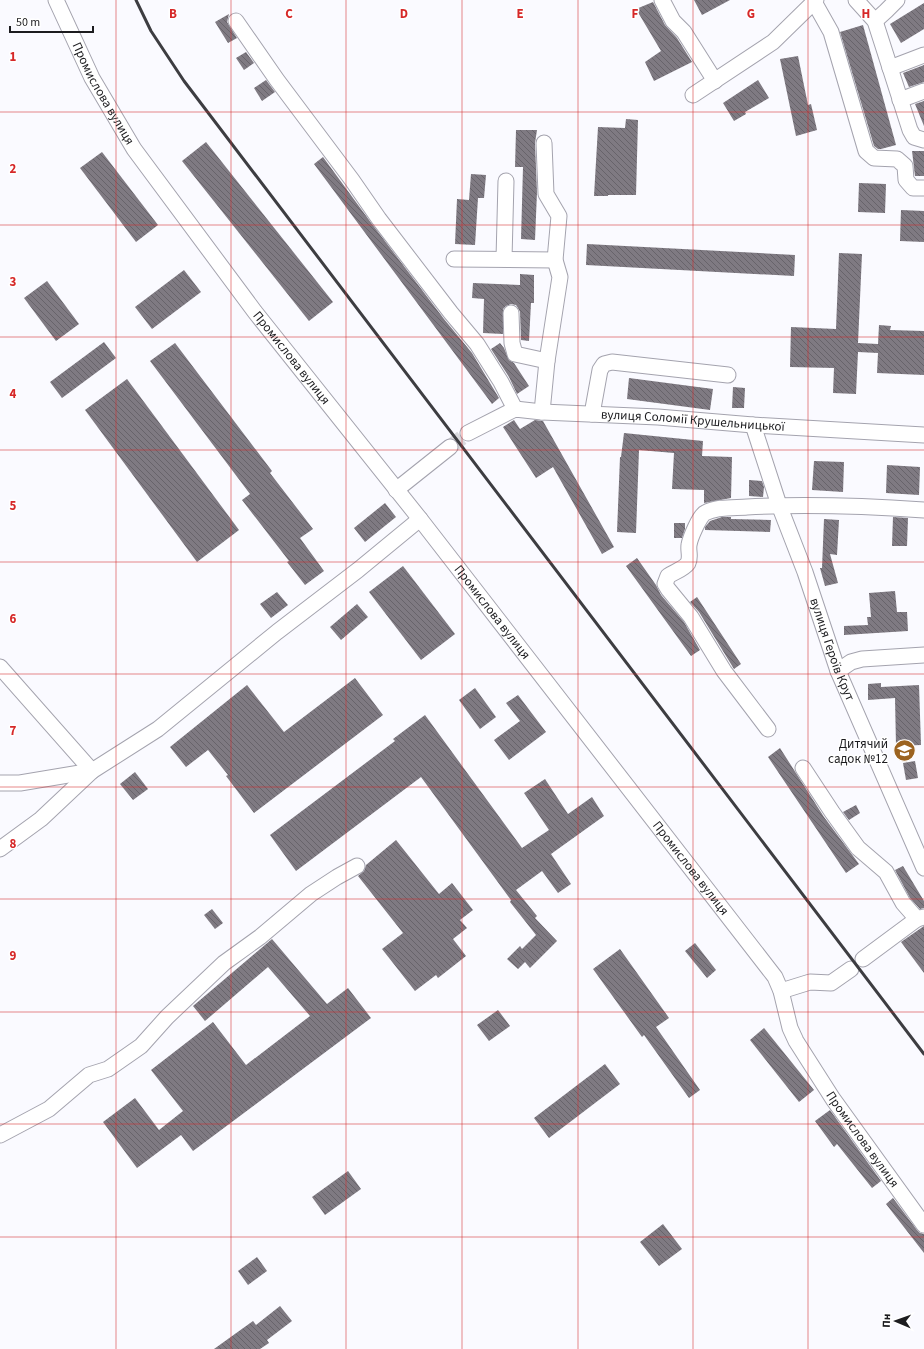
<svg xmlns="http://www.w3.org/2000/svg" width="924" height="1349" font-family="'Source Sans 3',sans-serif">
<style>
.building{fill:url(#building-back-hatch)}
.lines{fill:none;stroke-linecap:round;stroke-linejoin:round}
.minor-tunnel{stroke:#d9d9dd;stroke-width:15;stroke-dasharray:15 8;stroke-linecap:butt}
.minor-casing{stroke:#a4a3ae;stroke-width:17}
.minor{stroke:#fff;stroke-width:15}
.rail{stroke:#3d3d41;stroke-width:3}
.grid{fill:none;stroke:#d62828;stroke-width:1;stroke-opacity:0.55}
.labels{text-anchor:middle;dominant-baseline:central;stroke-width:3;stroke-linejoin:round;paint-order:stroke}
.street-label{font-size:13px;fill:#1c1c1f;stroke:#fff}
.poi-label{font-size:13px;fill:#1c1c1f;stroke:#fff;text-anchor:end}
.grid-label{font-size:13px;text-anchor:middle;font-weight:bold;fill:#d62828;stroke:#fff;stroke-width:3;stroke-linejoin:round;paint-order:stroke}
</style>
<defs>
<pattern id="building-back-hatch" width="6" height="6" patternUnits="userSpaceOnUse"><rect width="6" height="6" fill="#7f7a82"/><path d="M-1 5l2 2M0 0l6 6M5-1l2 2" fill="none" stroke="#67636a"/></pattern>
</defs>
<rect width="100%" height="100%" fill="#fafaff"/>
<!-- building -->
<g class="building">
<path d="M694,0H730L702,15Z"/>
<path d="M653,2L665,25L677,38L692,62L654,81L645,62L661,51L636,9Z"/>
<path d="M924,3V29L901,43L890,24Z"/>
<path d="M229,14L227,22L237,38L228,43L215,22Z"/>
<path d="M863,25L896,145L881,149H878L874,146L840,32Z"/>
<path d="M246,52L254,63L244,70L236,58Z"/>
<path d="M798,56L808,105L811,104L817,130L796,136L780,59Z"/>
<path d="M924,65V82L909,87L903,73Z"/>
<path d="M266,80L275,92L262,101L254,88Z"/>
<path d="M758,80L769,98L745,112L746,114L734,121L723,103Z"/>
<path d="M924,101V126L915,104Z"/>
<path d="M626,119L638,120L636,195H608V196H594L598,127L625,128Z"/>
<path d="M516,130H537L535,143L537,192L535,240L521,239L523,167H515Z"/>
<path d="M206,142L333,302L309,321L182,161Z"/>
<path d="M912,151H924V176H915Z"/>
<path d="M102,152L158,225L136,242L80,168Z"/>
<path d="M323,157L372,224L444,319L472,353L499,398L492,404L314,164Z"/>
<path d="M471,174L486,175L484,198H478L475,245L455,244L457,199L469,200Z"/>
<path d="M859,183L886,184L885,213L858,212Z"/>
<path d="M901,210L924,211V242L900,241Z"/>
<path d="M587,244L795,255L794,276L586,265Z"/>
<path d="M839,253L862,254L858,343L878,344L879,325L891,326L890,330L924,331V375L877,373L878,353L858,352L856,394L833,393L834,368L790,367L791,327L836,329Z"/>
<path d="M184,270L201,292L152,329L135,307Z"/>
<path d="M520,274L534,275V303H531L529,341L521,340L520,312L518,308L516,305L511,304L506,306L503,309V334L483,333L484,299L472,298L473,283L520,285Z"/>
<path d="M47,281L79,324L56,341L24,298Z"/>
<path d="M104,342L116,358L62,398L50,382Z"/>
<path d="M175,343L272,471L270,473L313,529L300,538L324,571L305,585L287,562L289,561L242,500L250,494L150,361Z"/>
<path d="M500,343L504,348L509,360L514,363L529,386L517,394L509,377L491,349Z"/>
<path d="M629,378L713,389L710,410L627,399Z"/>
<path d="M127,379L239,530L197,562L85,410Z"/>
<path d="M733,387L745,388L744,408H732Z"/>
<path d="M514,420L520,429L535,420L543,421L614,547L602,554L553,467L536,478L503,427Z"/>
<path d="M624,433L703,441L702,456L732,457L731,498L704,503V490L672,489L674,453L639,450L636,533L617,532L620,457H621Z"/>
<path d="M814,461L844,462L843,492L812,490Z"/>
<path d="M887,465L920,467L919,495L886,493Z"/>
<path d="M749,480L762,481L764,487L763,497L749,496Z"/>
<path d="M385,503L396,517L365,542L354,528Z"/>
<path d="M722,517H731V519L771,520L770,532L705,530V527L710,521Z"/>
<path d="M893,517L908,518L907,546H892Z"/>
<path d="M824,519L839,520L837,555L830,554L838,583L825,586L820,568H822Z"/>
<path d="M674,523H685V529L682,538H674Z"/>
<path d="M637,558L656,585L661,595L684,622L700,650L691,656L626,566Z"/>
<path d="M403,566L455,634L421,660L369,592Z"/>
<path d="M895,591L897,612H907L908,631L844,635V626L868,625L867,617H871L869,593Z"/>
<path d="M277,592L288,605L271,618L260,604Z"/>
<path d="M697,597L741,664L734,669L699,612L690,602Z"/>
<path d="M357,604L368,617L341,640L330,627Z"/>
<path d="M355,678L383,715L254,813L226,776L228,775L208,750L186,767L170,747L247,685L284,732Z"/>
<path d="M881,683V687L919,685L921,745L896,746L895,698L868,700V684Z"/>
<path d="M475,688L496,717L480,729L459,700Z"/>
<path d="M518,695L546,732L509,760L494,740L520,721L506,703Z"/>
<path d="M425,715L522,848L549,830L524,793L545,779L568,814L592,797L604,816L551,854L571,884L558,893L542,871L516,890L537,916L535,918L557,941L530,968L525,962L518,969L507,959L520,946L522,949L536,935L510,902L511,900L421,777L296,871L270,835L395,741L393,739Z"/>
<path d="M780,748L824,817L859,864L846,873L768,757Z"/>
<path d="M915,761L918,778L906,780L903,763Z"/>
<path d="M135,772L148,789L133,800L120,784Z"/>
<path d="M856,805L860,813L849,820L843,812Z"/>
<path d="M396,840L439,894L452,883L473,910L460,920L467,928L453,939L466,956L438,978L436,975L415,991L382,949L403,933L358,876L364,871L366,865Z"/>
<path d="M903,866L924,901V908L920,909L910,898L895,870Z"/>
<path d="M212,909L223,923L215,929L204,915Z"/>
<path d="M924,926V973L901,942Z"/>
<path d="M272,939L327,1004L348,988L371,1018L193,1151L181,1135L137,1168L103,1122L135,1098L159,1130L183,1111L151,1070L213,1022L246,1065L310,1016L268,967L205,1021L193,1006Z"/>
<path d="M695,943L716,970L707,978L685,951Z"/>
<path d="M620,949L669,1018L656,1027L700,1090L689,1098L644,1035L642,1037L593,969Z"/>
<path d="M498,1010L510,1026L489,1041L477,1025Z"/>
<path d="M764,1028L814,1090L799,1102L750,1040Z"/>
<path d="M605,1064L620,1084L549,1138L534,1118Z"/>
<path d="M830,1110L881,1181L872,1188L837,1144L834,1147L815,1121Z"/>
<path d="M348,1171L361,1189L325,1215L312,1197Z"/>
<path d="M893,1198L917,1230L920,1233L924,1234V1253L886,1204Z"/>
<path d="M663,1224L682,1249L659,1266L640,1242Z"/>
<path d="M257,1257L267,1271L248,1285L238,1271Z"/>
<path d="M280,1306L292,1321L267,1340L269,1343L260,1349H214L253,1321L256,1325Z"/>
</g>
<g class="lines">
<!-- minor-tunnel -->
<path class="minor-tunnel" d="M450,447L468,433"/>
<defs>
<g id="minor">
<path id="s1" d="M56,0L92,78L134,149L255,312L420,519L775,977L781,991L790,1028L796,1041L833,1099L924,1225"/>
<path d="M662,0L673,21L684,32L715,81"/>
<path d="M813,0L831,32L866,151L874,158L897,159L905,166L906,180L913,188H924"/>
<path d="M856,0L875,21L910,130L914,137L924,140"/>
<path d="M236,21L277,80L352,180L379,219L451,313L477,344L501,382L515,409"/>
<path d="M875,21L886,11L897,0"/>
<path d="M890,68L924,55"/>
<path d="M693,95L773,42L816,0"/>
<path d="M900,100L924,91"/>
<path d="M454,259L555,260"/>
<path d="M504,259L506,181"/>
<path d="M511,313L512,343L515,354L547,361"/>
<path d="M542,412L547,361L560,277L555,260L559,216L546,194L544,143"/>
<path d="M592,414L600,370L604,364L612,362L728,375"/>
<path id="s2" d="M753,425L779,505L805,572L838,671L924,868"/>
<path id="s3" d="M468,433L515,409L542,412L658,417L753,425L924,435"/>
<path d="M396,490L450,447"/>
<path d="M0,667L92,771L41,819L0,849"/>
<path d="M838,671L851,662L862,659L924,655"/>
<path d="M768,729L724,671L691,617L668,589L665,584L668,576C674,572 684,569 688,563C691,557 688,551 689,545C690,538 700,515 705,513C717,506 735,508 747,507C806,504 865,506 924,510"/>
<path d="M803,768L832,812L858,848L886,872L903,903L917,919"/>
<path d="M0,783H20L92,771L158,729L277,632L358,570L420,519"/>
<path d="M863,959L917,919L924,917"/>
<path d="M781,991L810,982L831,983L851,969"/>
<path d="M0,1135L49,1109L89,1075L108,1069L141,1046L167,1017L224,963L260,937L311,894L337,877L357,866"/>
</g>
</defs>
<!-- minor casing -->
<use href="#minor" class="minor-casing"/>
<!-- minor -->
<use href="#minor" class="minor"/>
<!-- rail -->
<path class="rail" d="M136,0L151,31L184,81L924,1054"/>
</g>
<!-- grid -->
<path class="grid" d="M116,0V1349M231,0V1349M346,0V1349M462,0V1349M578,0V1349M693,0V1349M808,0V1349M0,112H924M0,225H924M0,337H924M0,450H924M0,562H924M0,674H924M0,787H924M0,899H924M0,1012H924M0,1124H924M0,1237H924"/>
<!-- icons -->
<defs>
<symbol id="school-disc" viewBox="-11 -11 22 22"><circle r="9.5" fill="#9c6320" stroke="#fff"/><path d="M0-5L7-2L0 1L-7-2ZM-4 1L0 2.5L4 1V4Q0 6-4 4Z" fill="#fff"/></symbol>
</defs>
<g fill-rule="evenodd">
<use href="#school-disc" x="892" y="738" width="25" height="25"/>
</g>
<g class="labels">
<!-- street labels -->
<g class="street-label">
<text stroke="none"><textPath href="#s1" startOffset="105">Промислова вулиця</textPath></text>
<text stroke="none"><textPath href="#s1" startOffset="430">Промислова вулиця</textPath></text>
<text stroke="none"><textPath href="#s3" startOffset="231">вулиця Соломії Крушельницької</textPath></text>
<text stroke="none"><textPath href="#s1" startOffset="754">Промислова вулиця</textPath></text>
<text stroke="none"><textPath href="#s2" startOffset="238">вулиця Героїв Крут</textPath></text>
<text stroke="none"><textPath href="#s1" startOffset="1078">Промислова вулиця</textPath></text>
<text stroke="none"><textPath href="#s1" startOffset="1402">Промислова вулиця</textPath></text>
</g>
<!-- poi labels -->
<g class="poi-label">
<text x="888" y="744">Дитячий<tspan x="888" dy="15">садок №12</tspan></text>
</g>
</g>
<g class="grid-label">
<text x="173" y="18">B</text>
<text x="289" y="18">C</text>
<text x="404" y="18">D</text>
<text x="520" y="18">E</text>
<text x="635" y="18">F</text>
<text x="751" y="18">G</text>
<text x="866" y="18">H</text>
<text x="13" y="61">1</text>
<text x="13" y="173">2</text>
<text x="13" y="286">3</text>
<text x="13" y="398">4</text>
<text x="13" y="510">5</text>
<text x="13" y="623">6</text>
<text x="13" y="735">7</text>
<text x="13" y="848">8</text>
<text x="13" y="960">9</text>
</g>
<!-- north arrow -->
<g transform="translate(896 1321) rotate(272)" stroke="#ffffff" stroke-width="3" paint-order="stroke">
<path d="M0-3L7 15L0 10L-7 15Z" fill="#1c1c1f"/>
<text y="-6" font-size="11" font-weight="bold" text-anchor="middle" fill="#1c1c1f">Пн</text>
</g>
<!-- scale -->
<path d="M10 26v6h83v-6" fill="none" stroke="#1c1c1f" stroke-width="2"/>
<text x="16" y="26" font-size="12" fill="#1c1c1f" stroke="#ffffff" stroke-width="3" paint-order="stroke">50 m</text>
</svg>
